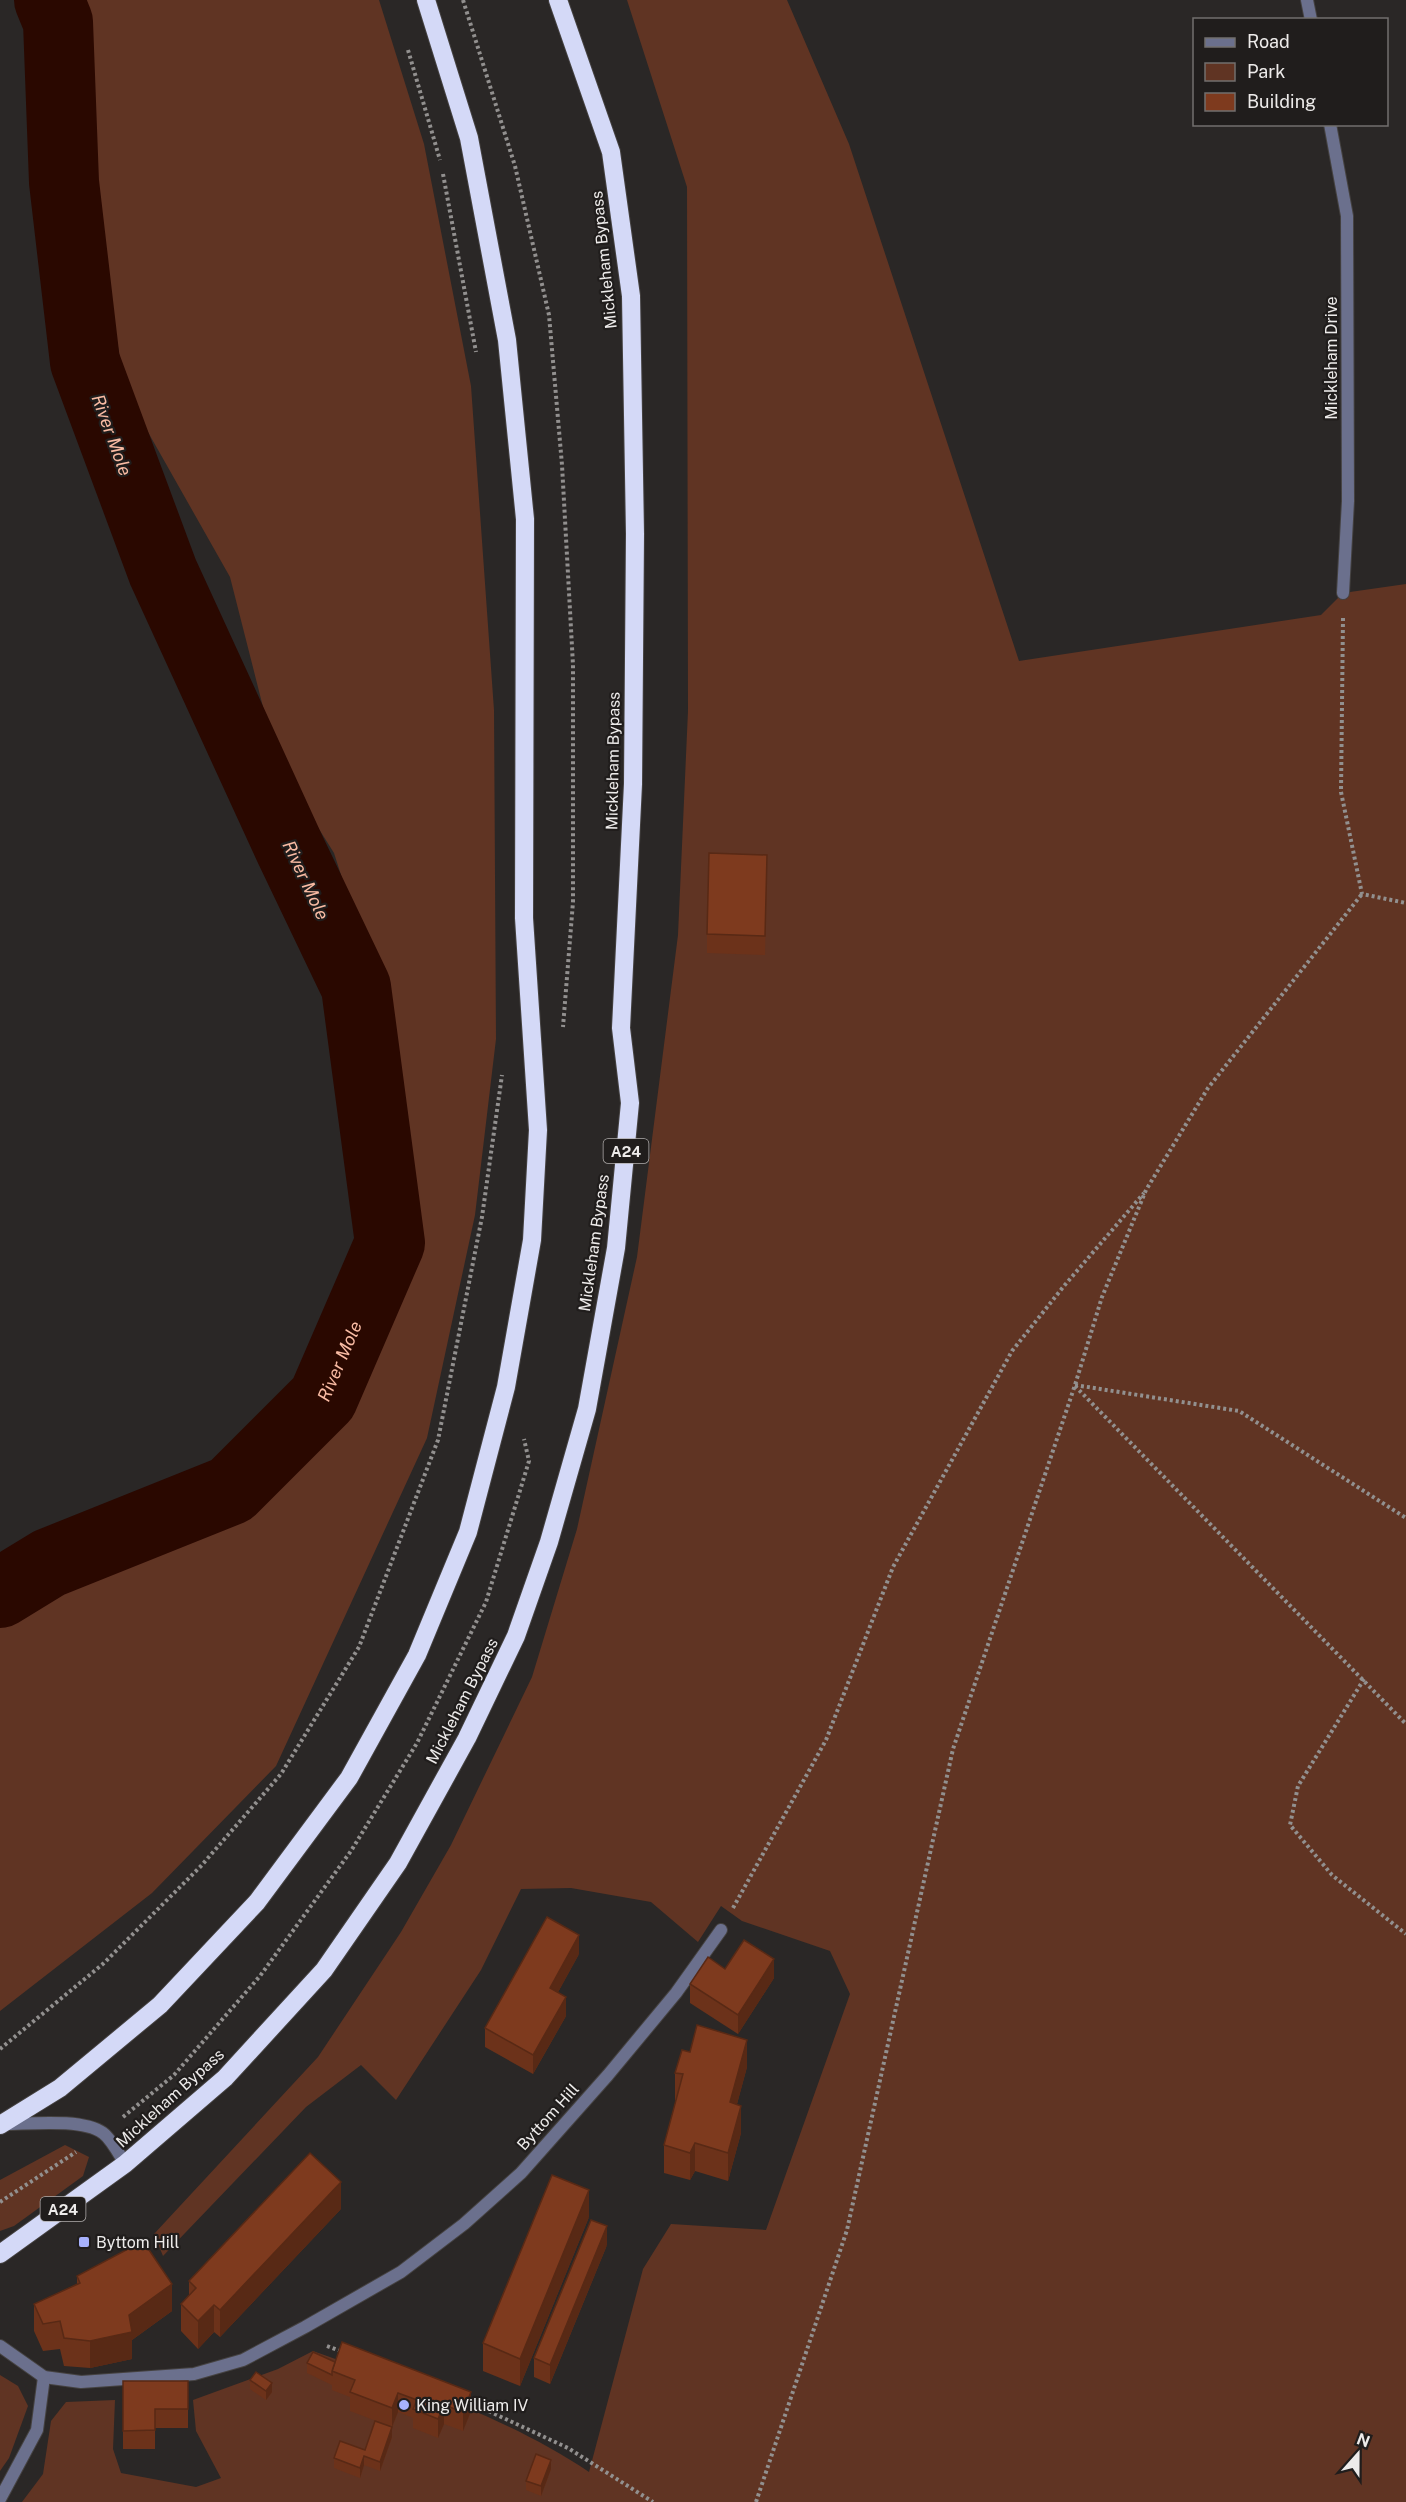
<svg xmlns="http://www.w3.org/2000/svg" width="1406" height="2502" font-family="'Public Sans',sans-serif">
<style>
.green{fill:#603423}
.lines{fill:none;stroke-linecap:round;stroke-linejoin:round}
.river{stroke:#2a0800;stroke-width:70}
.street-casing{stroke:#454241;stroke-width:14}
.highway-casing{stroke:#454241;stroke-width:20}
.path{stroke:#92908f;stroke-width:4;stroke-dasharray:3 3;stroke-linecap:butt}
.street{stroke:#6b708d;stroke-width:12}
.highway{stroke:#d4d9f7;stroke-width:18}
.wall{fill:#6c321a}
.shaded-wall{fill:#582915}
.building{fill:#7e3a1e;stroke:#582915;stroke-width:1.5}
.poi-dot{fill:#a7b1fc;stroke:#201d1c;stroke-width:2}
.labels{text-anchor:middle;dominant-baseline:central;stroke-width:4.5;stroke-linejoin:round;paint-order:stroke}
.shield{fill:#201d1c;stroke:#b0adac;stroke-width:1.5}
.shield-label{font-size:15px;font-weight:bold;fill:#edebea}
.street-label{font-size:16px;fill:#edebea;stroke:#201d1c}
.poi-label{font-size:16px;fill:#edebea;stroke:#201d1c;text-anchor:start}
.water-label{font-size:18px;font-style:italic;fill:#f9bba3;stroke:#201d1c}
</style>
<rect width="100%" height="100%" fill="#2a2726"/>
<!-- green -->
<g class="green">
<path d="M87,0H379L424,144L471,386L494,710L496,1039L475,1215L427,1438L276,1766L152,1893L0,2011V1622L47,1593L195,1533L276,1482L361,1381L404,1266L370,966L334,853L277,762L230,577L127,395L91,202Z"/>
<path d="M627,0H787L849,144L1019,661L1321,615L1343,593L1406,584V2502H22L43,2474L51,2421L66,2402L115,2400L113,2449L121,2473L196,2487L221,2478L196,2431L193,2400L278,2369L313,2351C406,2384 506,2416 589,2472L643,2269L671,2224L766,2230L850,1994L830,1951L742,1921L721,1906L698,1942L651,1902L571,1888L521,1889L481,1970L396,2100L361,2065L306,2107L163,2256L154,2234L318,2057L401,1932L451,1845L532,1677L577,1529L637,1257L678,935L688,711L687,187Z"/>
<path d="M65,2145L89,2157L83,2176L14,2226L0,2231V2180Z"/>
<path d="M0,2375L18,2386L28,2406L9,2458L0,2471Z"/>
</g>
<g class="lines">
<!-- river -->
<path class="river" id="s1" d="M0,1593L49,1563L231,1490L323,1398L390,1243L356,987L290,849L163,572L85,362L64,182L58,22L49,0"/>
<defs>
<g id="street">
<path d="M1307,0L1311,20"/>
<path d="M1330,124L1347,216L1348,501L1343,593"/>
<path d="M4,2124C29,2124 82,2118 103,2133C112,2140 119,2154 125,2164"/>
<path d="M0,2346L44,2377L81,2382L194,2374L243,2360L305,2327L401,2272L464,2224L521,2173L608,2075L676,1993L721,1930"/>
<path d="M0,2499L37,2430L44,2377"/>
</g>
<g id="highway">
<path d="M0,2125L60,2088L160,2005L257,1902L349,1778L417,1655L468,1532L506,1387L532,1240L538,1130L524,918L525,519L507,340L469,138L426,0"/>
<path d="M0,2254L125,2164L225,2078L324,1970L398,1863L467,1738L516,1636L549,1542L587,1409L616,1248L630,1103L621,1028L633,784L635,534L631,296L611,152L558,0"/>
</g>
</defs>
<!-- street casing -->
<use href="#street" class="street-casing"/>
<!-- highway casing -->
<use href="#highway" class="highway-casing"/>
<!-- path -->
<g class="path">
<path d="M463,0L515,166L549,315L562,465L573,665V902L563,1027"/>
<path d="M408,50L440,160"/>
<path d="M443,174L476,352"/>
<path d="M1343,618L1341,792L1362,894L1406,903"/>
<path d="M1075,1385L1239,1411L1406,1518"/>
<path d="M1075,1386L1406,1724"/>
<path d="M1364,1679L1298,1786L1290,1825L1332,1875L1406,1934"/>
<path d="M733,1908L826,1740L893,1567L1012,1351L1064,1286L1144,1193"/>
<path d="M0,2049L104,1963L201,1866L281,1774L359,1647L438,1440L482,1217L502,1075"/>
<path d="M123,2117L174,2075L260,1976L351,1851L417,1743L486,1602L529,1461L524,1439"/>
<path d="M0,2202L76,2152"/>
<path d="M327,2346L343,2352"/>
<path d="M467,2401L568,2448L653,2502"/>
<path d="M756,2502L847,2230L953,1749L1075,1385L1102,1297L1146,1190L1208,1088L1362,894"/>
</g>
<!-- street -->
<use href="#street" class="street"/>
<!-- highway -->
<use href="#highway" class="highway"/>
</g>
<!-- wall -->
<g class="wall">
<path d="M767,855L765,955L707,953V934Z"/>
<path d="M579,1954L558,1992L566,2016L533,2074L485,2047V2028Z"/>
<path d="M725,1969L774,1978L738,2034L690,2003V1984Z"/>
<path d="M747,2067L737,2104L741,2133L728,2181L695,2171L690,2180L664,2173V2145L676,2100H675V2073Z"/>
<path d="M341,2209L220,2337L214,2332L198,2349L181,2331V2304L189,2296V2281Z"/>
<path d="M589,2217L520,2386L483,2371V2343Z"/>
<path d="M607,2245L550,2384L534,2377V2358Z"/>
<path d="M77,2276L172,2311L132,2340V2359L90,2368L64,2366L60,2349L43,2351L34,2331V2304L77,2284Z"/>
<path d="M335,2362L471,2411L463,2431L444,2424L438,2438L413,2428V2418L398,2412L392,2427L350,2411V2397L332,2390V2385L307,2373V2363Z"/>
<path d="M250,2380L272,2392L266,2400L250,2389Z"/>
<path d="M123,2381H188V2428H155V2449H123Z"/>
<path d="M392,2437L380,2471L364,2465L360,2478L334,2468V2458L365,2450Z"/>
<path d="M551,2469L541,2496L526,2490V2481Z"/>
</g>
<!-- shaded-wall -->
<g class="shaded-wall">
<path d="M579,1935V1954L550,2007V1988Z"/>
<path d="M774,1959V1978L738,2034V2015Z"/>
<path d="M566,1997V2016L533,2074V2055Z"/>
<path d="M747,2040V2067L730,2130V2102Z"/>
<path d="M741,2106V2133L728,2181V2153Z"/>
<path d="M695,2143V2171L690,2180V2153Z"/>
<path d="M341,2182V2209L220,2337V2310Z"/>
<path d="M589,2190V2217L520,2386V2359Z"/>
<path d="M607,2226V2245L550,2384V2365Z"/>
<path d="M172,2284V2311L132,2340V2359L90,2368V2341Z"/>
<path d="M214,2305V2332L198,2349V2321Z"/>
<path d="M272,2383V2392L266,2400V2391Z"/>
<path d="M471,2392V2411L463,2431V2412Z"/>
<path d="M398,2393V2412L392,2427V2408Z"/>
<path d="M444,2405V2424L438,2438V2419Z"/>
<path d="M392,2427V2437L380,2471V2462Z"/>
<path d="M364,2456V2465L360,2478V2468Z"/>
<path d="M551,2460V2469L541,2496V2486Z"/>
</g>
<!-- building -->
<g class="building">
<path d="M709,853L767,855L765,936L707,934Z"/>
<path d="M547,1917L579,1935L550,1988L566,1997L533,2055L485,2028Z"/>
<path d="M744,1940L774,1959L738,2015L690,1984L708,1957L725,1969Z"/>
<path d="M697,2025L747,2040L730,2102L741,2106L728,2153L695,2143L690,2153L664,2145L683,2074L675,2073L682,2050L690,2052Z"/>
<path d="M310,2153L341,2182L220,2310L214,2305L198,2321L181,2304L196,2288L189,2281Z"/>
<path d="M552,2175L589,2190L520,2359L483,2343Z"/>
<path d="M591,2220L607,2226L550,2365L534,2358Z"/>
<path d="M143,2241L172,2284L129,2315L132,2332L90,2341L64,2338L60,2321L43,2324L34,2304L80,2283L77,2276Z"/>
<path d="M342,2342L471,2392L463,2412L444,2405L438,2419L413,2409L417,2400L398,2393L392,2408L350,2392L355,2380L332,2371Z"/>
<path d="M313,2352L335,2362L332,2371V2375L307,2363Z"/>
<path d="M256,2372L272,2383L266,2391L250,2380Z"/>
<path d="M123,2381H188V2409H155V2430L123,2431Z"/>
<path d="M375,2421L392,2427L380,2462L364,2456L360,2468L334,2458L340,2441L365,2450Z"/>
<path d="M536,2454L551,2460L541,2486L526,2481Z"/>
</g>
<!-- markers -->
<g class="poi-dot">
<rect x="78" y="2236" width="12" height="12" rx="3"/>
<circle cx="404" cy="2405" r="6"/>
</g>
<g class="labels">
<!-- shield labels -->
<g class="shield">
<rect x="603.5" y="1139" width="45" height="24" rx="4.5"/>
<rect x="40.5" y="2197" width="45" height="24" rx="4.5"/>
</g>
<g class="shield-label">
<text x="626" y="1151">A24</text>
<text x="63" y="2209">A24</text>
</g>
<!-- street labels -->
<g class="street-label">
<text transform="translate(604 260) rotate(-96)">Mickleham Bypass</text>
<text transform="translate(1331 358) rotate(-90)">Mickleham Drive</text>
<text transform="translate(613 761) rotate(-89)">Mickleham Bypass</text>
<text transform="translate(594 1243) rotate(-82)">Mickleham Bypass</text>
<text transform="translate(462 1701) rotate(-63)">Mickleham Bypass</text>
<text transform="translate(170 2098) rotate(-42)">Mickleham Bypass</text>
<text transform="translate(548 2117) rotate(-48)">Byttom Hill</text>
</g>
<!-- poi labels -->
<g class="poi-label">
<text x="96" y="2242">Byttom Hill</text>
<text x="416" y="2405">King William IV</text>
</g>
<!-- water labels -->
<g class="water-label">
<text transform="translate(112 435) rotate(70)">River Mole</text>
<text transform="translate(306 880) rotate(65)">River Mole</text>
<text stroke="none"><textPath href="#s1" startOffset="424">River Mole</textPath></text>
</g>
</g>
<!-- legend -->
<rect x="1193" y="18" width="195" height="108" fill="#201d1c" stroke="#726f6e" stroke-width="1.5"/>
<rect x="1205" y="38" width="30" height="9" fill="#6b708d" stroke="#726f6e" stroke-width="1.5"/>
<text x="1247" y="48" font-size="18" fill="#edebea">Road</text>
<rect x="1205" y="63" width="30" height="18" fill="#603423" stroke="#726f6e" stroke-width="1.5"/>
<text x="1247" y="78" font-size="18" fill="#edebea">Park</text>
<rect x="1205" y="93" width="30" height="18" fill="#7e3a1e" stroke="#726f6e" stroke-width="1.5"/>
<text x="1247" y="108" font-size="18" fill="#edebea">Building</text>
<!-- north arrow -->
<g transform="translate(1358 2454) rotate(21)" stroke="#201d1c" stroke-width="4.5" paint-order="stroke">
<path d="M0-4.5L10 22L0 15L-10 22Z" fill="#edebea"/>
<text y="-9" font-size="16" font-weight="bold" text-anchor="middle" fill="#edebea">N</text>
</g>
</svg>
